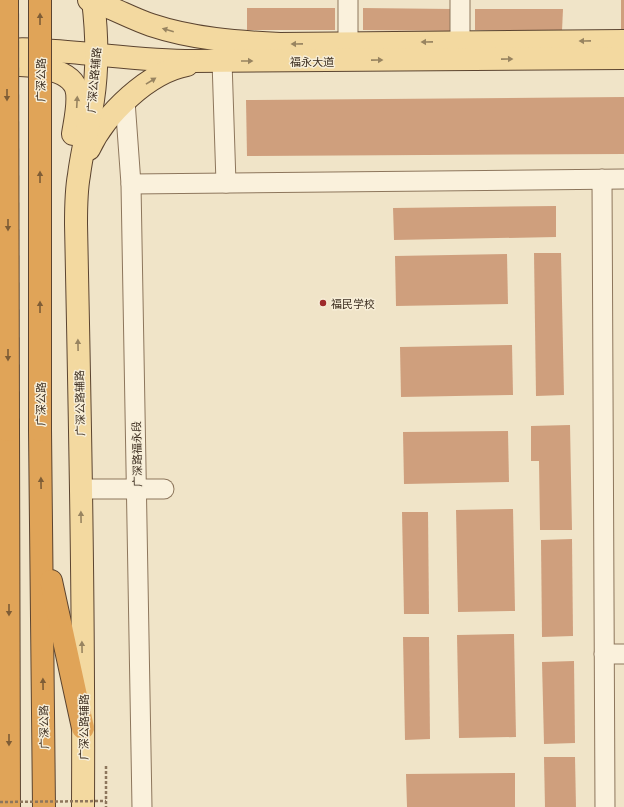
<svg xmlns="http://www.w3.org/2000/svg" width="624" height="807" font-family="Literata,'Noto Sans SC',serif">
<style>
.building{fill:#cf9f7d}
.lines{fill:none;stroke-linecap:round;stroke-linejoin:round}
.minor-casing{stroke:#8d765c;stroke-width:21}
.major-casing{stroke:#5b4430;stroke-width:24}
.highway-casing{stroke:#5b4430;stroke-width:24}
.path{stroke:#8d765c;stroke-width:2.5;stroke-dasharray:3 2;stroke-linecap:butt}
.minor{stroke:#faf1dc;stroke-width:19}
.major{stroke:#f3d9a0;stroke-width:22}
.highway{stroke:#e0a458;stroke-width:22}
.highway-bridge-casing{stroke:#5b4430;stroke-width:24;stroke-linecap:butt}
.path-bridge{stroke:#8d765c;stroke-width:2.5;stroke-dasharray:3 2;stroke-linecap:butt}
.highway-bridge{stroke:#e0a458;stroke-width:22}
.oneway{fill:#7e5d36}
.oneway2{fill:#988460}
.poi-dot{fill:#9e2a2b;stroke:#f7eed8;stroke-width:1.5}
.labels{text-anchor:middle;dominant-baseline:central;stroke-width:3;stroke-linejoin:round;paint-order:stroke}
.street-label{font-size:11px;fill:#3d2e20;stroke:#f7eed8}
.poi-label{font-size:11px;fill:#3d2e20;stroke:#f7eed8;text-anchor:start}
</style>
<rect width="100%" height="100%" fill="#f0e4c8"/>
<!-- building -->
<g class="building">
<rect x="621" y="0" width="3" height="29"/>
<rect x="247" y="8" width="88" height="22"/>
<path d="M363,8L452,9L451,31L363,30Z"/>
<path d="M475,9H563L562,31L475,30Z"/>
<path d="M624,97V154L247,156L246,100Z"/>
<path d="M556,206V237L394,240L393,208Z"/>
<path d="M534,253H561L564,395L536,396Z"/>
<path d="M507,254L508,304L396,306L395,256Z"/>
<path d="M512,345L513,395L401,397L400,347Z"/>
<path d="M570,425L572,530H540L539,461H531V426Z"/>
<path d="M508,431L509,482L404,484L403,432Z"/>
<path d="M513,509L515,611L458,612L456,510Z"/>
<path d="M402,512H428L429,614H404Z"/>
<path d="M572,539L573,636L542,637L541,540Z"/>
<path d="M514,634L516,737L459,738L457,635Z"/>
<path d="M403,637H429L430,739L405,740Z"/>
<path d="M574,661L575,743L544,744L542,662Z"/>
<path d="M544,757H575L576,807H545Z"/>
<path d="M515,773V807H407L406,774Z"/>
</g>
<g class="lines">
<defs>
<g id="minor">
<path d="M460,42V0"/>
<path d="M348,43V0"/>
<path d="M222,61L226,183"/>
<path d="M125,101L131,184L142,807"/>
<path d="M602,179L605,807"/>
<path d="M131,184L624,179"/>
<path d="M80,489H164"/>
<path d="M604,654H624"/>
</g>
<g id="major">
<path d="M89,0C110,6 130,18 151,25C193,39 237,42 280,44L624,41"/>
<path d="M0,52C18,47 37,50 55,51C101,54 147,61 193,61L624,58"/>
<path d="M0,66C19,63 68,66 76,88C80,100 75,121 73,134"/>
<path d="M89,149C105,114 149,72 187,65"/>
<path d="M83,807C84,613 80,418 76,224C76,207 76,191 79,175C82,150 89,125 93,100C98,67 97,33 93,0"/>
</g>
<g id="highway">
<path d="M8,430L9,807"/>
<path d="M40,430L44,807"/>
<path d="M51,581L83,728"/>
</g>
</defs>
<!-- minor casing -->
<use href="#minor" class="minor-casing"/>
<!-- major casing -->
<use href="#major" class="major-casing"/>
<!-- highway casing -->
<use href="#highway" class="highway-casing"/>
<!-- path -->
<path class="path" d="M106,766V807"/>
<!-- minor -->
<use href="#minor" class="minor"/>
<!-- major -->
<use href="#major" class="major"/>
<!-- highway -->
<use href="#highway" class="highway"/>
<defs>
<g id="highway-bridge">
<path d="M7,0L8,430"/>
<path d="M40,430V0"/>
</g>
</defs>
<!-- highway-bridge casing -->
<use href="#highway-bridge" class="highway-bridge-casing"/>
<!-- path-bridge -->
<path class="path-bridge" d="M0,802L106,801"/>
<!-- highway-bridge -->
<use href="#highway-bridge" class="highway-bridge"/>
</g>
<!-- one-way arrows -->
<defs><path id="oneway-solid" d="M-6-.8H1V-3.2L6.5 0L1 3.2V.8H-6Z"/></defs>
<g class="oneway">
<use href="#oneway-solid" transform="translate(40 19) rotate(-90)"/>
<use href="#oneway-solid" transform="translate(7 95) rotate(90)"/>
<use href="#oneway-solid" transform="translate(40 177) rotate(-90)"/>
<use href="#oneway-solid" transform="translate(8 225) rotate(90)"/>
<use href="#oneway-solid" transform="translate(40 307) rotate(-90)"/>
<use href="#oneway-solid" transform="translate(8 355) rotate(90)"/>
<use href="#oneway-solid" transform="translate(41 483) rotate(-91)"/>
<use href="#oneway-solid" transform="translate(9 610) rotate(90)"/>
<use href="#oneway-solid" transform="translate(43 684) rotate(-91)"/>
<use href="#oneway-solid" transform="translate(9 740) rotate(90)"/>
</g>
<g class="oneway2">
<use href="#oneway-solid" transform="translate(168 30) rotate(-164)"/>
<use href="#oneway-solid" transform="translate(585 41) rotate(179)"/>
<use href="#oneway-solid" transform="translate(427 42) rotate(179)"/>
<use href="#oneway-solid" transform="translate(297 44) rotate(179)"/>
<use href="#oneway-solid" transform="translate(507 59) rotate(-1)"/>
<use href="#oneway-solid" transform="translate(377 60) rotate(-1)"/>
<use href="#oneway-solid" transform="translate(247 61)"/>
<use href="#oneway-solid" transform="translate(151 81) rotate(-32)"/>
<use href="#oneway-solid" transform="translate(77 102) rotate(-87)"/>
<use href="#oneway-solid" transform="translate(78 345) rotate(-91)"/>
<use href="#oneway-solid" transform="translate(81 517) rotate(-91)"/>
<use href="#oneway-solid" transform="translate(82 647) rotate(-91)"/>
</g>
<!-- markers -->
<circle class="poi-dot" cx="323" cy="303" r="4"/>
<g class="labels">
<!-- street labels -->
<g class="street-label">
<text x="312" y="61">福永大道</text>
<text transform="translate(40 80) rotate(-90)">广深公路</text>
<text transform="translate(93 80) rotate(-85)">广深公路辅路</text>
<text transform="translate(79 403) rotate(-91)">广深公路辅路</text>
<text transform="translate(40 404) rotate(-90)">广深公路</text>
<text transform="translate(136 454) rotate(-91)">广深路福永段</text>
<text transform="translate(43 727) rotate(-91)">广深公路</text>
<text transform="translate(83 727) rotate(-90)">广深公路辅路</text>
</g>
<!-- poi labels -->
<g class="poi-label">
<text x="331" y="303">福民学校</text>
</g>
</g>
</svg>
